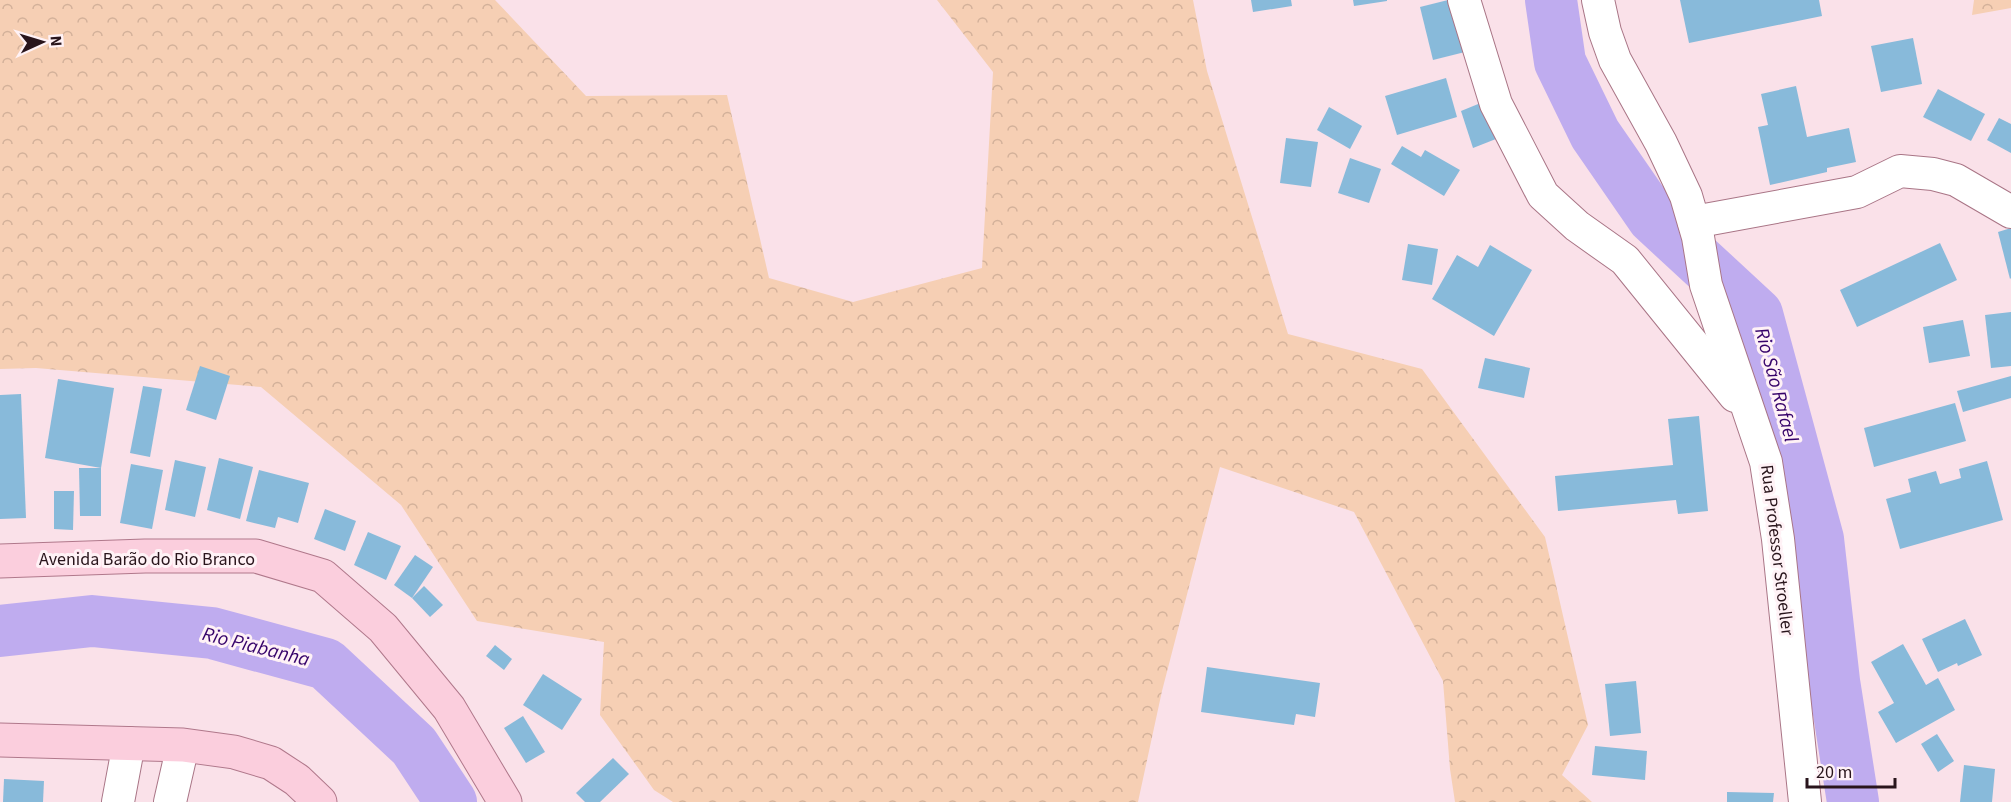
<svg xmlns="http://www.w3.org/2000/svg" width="2011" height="802" font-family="'Source Sans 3',sans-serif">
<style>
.forest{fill:url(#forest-crowns)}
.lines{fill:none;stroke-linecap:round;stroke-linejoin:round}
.river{stroke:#bfacef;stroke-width:52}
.building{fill:#88bada}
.minor-casing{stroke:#a97586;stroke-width:34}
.primary-casing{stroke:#b0788b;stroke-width:35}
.minor{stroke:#fff;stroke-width:32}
.primary{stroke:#fbcedd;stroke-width:33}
.labels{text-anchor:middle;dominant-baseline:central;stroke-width:6;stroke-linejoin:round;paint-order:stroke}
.street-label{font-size:18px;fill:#29151c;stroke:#fff2f6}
.water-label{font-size:20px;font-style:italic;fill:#36036a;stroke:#fff2f6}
</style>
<defs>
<pattern id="forest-crowns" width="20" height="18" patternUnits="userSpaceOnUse" patternTransform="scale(1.5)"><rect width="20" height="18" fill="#f6cfb4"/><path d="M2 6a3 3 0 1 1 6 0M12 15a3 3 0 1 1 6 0" fill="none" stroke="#d3b19a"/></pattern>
</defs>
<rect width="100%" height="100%" fill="#fae1e9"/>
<!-- forest -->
<g class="forest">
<path d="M0,0H495L586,96L727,95L769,278L853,302L982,268L993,72L937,0H1193L1207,71L1288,334L1422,369L1545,537L1588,725L1562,775L1592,802H1455L1450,769L1443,681L1354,512L1220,467L1162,691L1138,802H673L654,790L600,715L604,642L477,621L401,505L261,387L36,368L0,369Z"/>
<path d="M1974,0H2011V8L1972,15Z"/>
</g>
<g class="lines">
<!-- river -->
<g class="river">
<path d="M1551,0L1560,62L1595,134L1653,218L1757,314L1818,539L1834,681L1853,802"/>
<path d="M0,631L92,621L212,633L326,664L414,746L451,802"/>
</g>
</g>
<!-- building -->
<g class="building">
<path d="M1251,0H1291L1292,6L1253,12Z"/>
<path d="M1353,0H1387V1L1354,6Z"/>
<path d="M1448,0H1452L1465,52L1433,60L1420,7Z"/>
<path d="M1680,0H1819L1822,16L1689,43Z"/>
<path d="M1913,38L1922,84L1881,92L1871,46Z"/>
<path d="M1446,78L1457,117L1397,135L1385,96Z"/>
<path d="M1796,86L1807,137L1849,128L1856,162L1827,168V172L1770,185L1758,127L1768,125L1761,94Z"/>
<path d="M1938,89L1985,114L1971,141L1923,117Z"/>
<path d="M1488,100L1501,137L1473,148L1461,111Z"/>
<path d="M1329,107L1362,126L1350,149L1317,130Z"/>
<path d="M1999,118L2011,124V153L1987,140Z"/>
<path d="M1286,138L1318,142L1311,187L1280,183Z"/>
<path d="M1402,146L1421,157L1425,150L1460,170L1444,196L1391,164Z"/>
<path d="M1350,158L1381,169L1369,203L1338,193Z"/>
<path d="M2011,228V278L2010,279L1998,232Z"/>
<path d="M1940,243L1957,280L1857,327L1840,290Z"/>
<path d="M1408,244L1438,249L1432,285L1402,280Z"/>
<path d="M1490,245L1532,270L1494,336L1432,299L1457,255L1478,267Z"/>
<path d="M2011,312V366L1991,368L1985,315Z"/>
<path d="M1963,320L1970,356L1929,363L1923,327Z"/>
<path d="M1485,358L1530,368L1524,398L1478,388Z"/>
<path d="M200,366L230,376L216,420L186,410Z"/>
<path d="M2011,376V398L1963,412L1957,391Z"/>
<path d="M58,379L114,388L101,468L45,458Z"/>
<path d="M143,386L162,389L150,457L130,453Z"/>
<path d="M21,394L26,518L0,519V395Z"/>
<path d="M1955,403L1966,441L1874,467L1864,428Z"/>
<path d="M1699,416L1708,511L1678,514L1676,500L1558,511L1555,476L1673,465L1668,419Z"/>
<path d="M219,458L253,467L240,519L207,510Z"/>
<path d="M175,460L206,467L195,517L165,510Z"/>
<path d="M1987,461L2003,520L1900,549L1886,499L1911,492L1908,479L1936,471L1940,484L1961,478L1959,469Z"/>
<path d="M131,464L163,470L152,529L120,523Z"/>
<path d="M79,468H101V516H80Z"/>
<path d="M259,470L309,483L298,523L278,517L275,528L246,521Z"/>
<path d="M54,491H74L73,530L54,529Z"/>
<path d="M325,509L356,521L345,551L314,539Z"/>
<path d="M368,532L401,546L386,580L354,565Z"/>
<path d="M415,555L433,567L412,598L394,585Z"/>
<path d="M424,586L443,605L430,617L412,598Z"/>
<path d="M1965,619L1982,655L1958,666L1957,663L1938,672L1922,639Z"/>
<path d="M1903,644L1926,685L1938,678L1955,710L1896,743L1878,712L1894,703L1871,662Z"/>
<path d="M495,645L512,659L504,670L486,656Z"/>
<path d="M1207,667L1320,683L1315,717L1296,714L1294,725L1201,712Z"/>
<path d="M543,674L582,699L562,730L523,705Z"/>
<path d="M1636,681L1641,733L1610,736L1605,684Z"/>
<path d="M523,716L545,752L526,763L504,728Z"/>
<path d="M1937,734L1954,761L1938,772L1921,744Z"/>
<path d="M1595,746L1647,751L1645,780L1592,775Z"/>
<path d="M613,758L629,774L600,802H585L576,793Z"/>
<path d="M1964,765L1995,769L1992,802H1960Z"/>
<path d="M4,779L44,781L43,802H3Z"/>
<path d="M1727,792L1774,793L1773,802H1727Z"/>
</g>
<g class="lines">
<defs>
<g id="minor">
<path d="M1464,0L1496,104L1543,195L1577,226L1625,260L1735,396"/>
<path d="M1598,0L1605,32L1615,60L1661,143L1686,196L1698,237L1706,285L1766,462L1778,539L1805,802"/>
<path d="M1694,222L1857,192L1900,171L1933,174L1956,180L2011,212"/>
<path d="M118,802L129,743"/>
<path d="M170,802L183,745"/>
</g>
<g id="primary">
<path d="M0,561L145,556H256L323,576L383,628L449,708L505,802"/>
<path d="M0,740L183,745L234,752L271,763L297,780L320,802"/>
</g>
</defs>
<!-- minor casing -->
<use href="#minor" class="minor-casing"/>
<!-- primary casing -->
<use href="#primary" class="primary-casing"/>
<!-- minor -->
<use href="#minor" class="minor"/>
<!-- primary -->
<use href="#primary" class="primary"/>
</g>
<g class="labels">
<!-- street labels -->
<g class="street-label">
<text transform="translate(1777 550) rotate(83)">Rua Professor Stroeller</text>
<text x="147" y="559">Avenida Barão do Rio Branco</text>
</g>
<!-- water labels -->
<g class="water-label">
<text transform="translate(1776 385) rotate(75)">Rio São Rafael</text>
<text transform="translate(256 647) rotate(14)">Rio Piabanha</text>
</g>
</g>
<!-- north arrow -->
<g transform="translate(42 42) rotate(86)" stroke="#fff2f6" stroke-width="4.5" paint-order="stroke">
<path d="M0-4.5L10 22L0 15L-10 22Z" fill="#29151c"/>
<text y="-9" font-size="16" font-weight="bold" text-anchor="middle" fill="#29151c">N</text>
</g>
<!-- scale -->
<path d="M1807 778v9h88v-9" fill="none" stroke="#29151c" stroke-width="3"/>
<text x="1816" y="778" font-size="18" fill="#29151c" stroke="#fff2f6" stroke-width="4.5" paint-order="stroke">20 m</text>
</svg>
